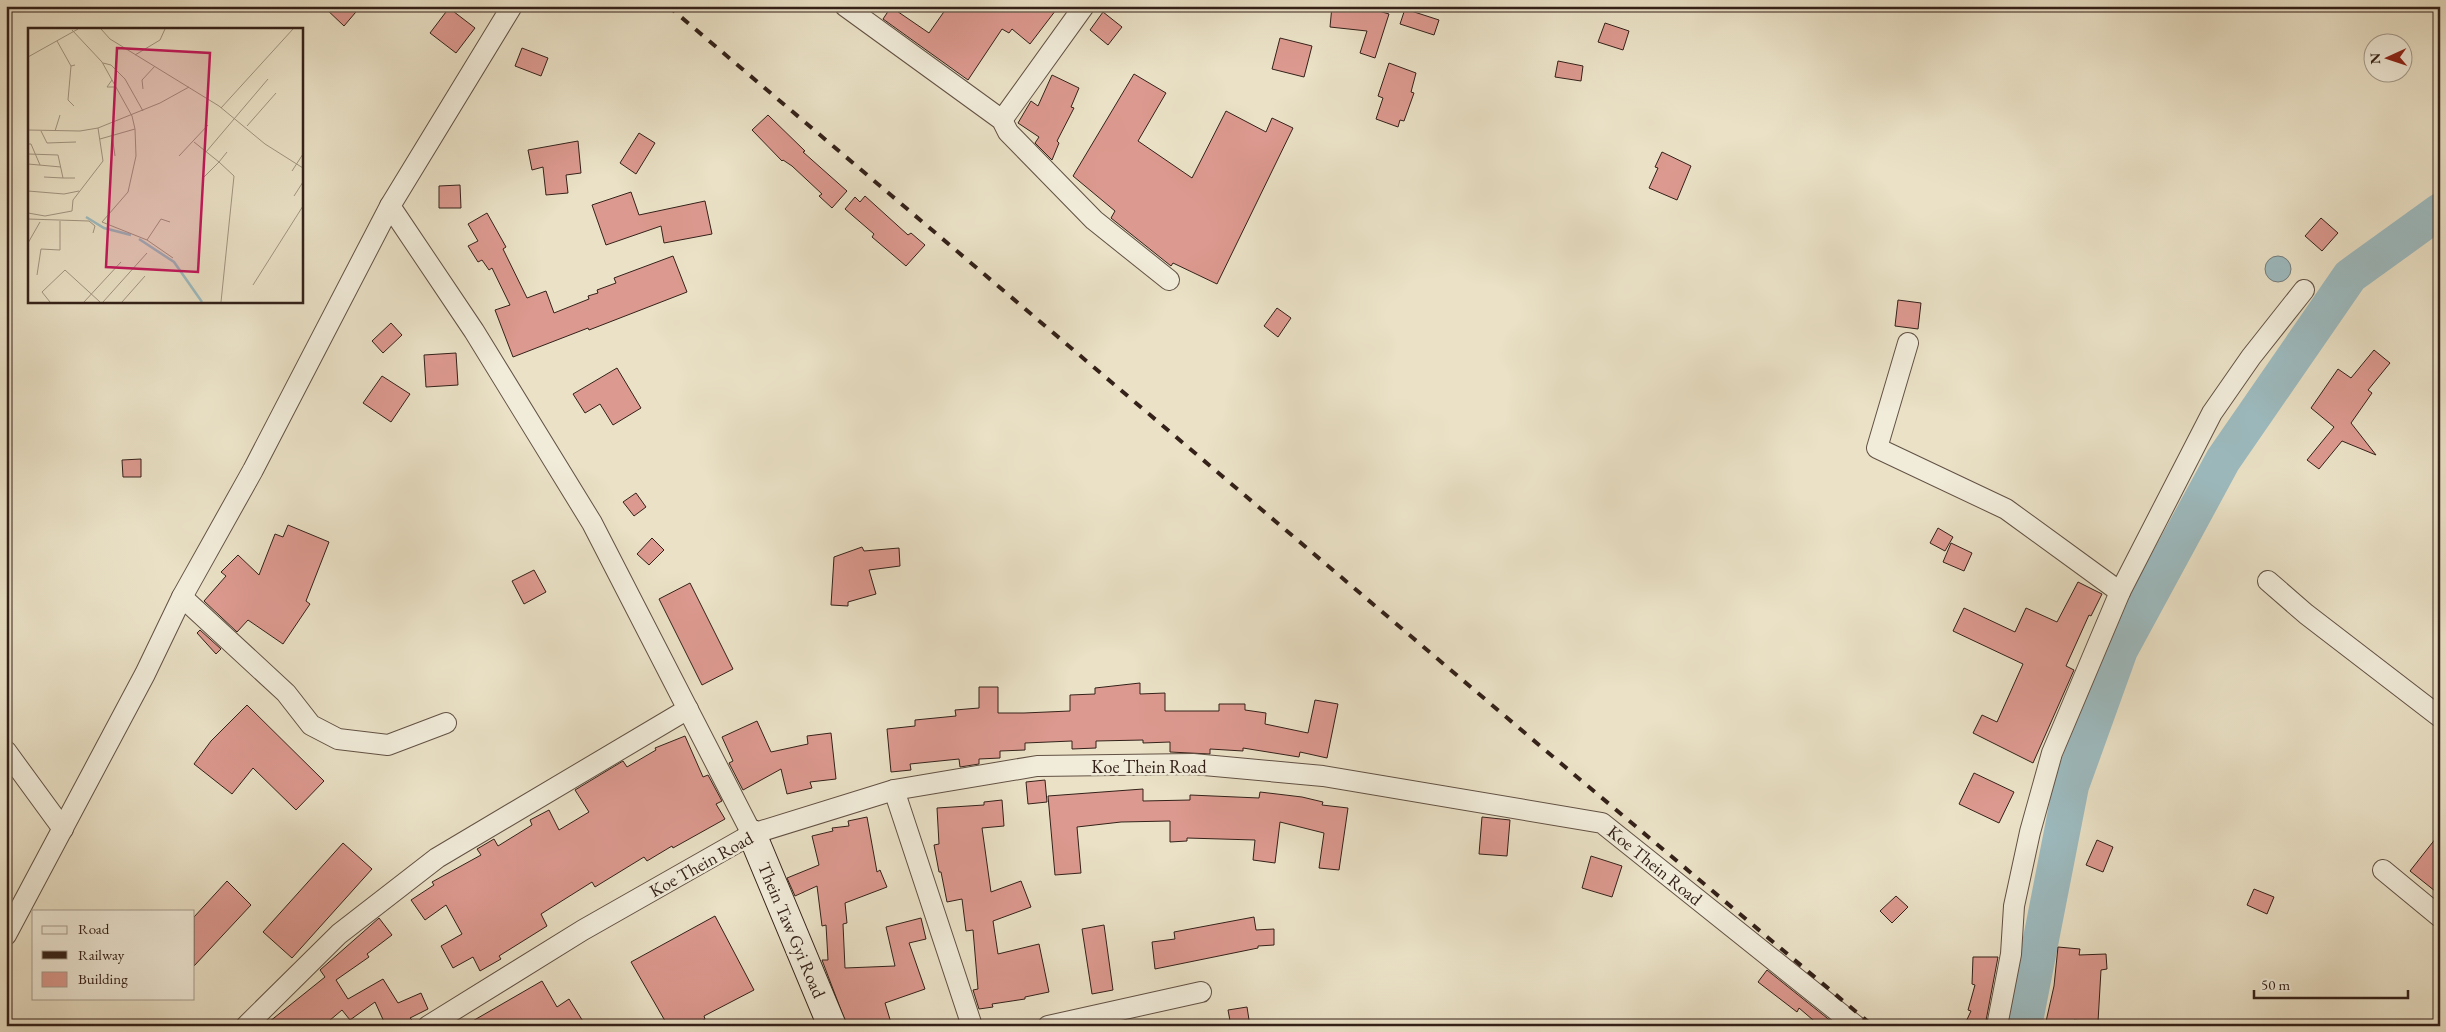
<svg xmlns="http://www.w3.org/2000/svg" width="2446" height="1032" font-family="'EB Garamond',serif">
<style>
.water{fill:#9dbbc0;stroke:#737d7d}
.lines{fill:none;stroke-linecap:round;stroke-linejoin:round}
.river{stroke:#9dbbc0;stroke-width:36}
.building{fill:#dc998f;stroke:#342119}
.street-casing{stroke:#625144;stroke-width:22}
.secondary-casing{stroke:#342119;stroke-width:30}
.street{stroke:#f1ecda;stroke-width:20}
.secondary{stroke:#f1ecda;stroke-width:28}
.rail{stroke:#342119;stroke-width:4;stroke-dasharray:9 9;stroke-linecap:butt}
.labels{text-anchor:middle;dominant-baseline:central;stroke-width:5;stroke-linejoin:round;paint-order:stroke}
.street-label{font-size:18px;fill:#342119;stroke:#f1ecda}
.inset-river{fill:none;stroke:#9dbbc0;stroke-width:2.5}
.inset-road{fill:none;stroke:#a19481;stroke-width:1}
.view{fill:#c2185b;fill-opacity:0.15;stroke:#c2185b;stroke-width:2.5}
.inset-edge{fill:none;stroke:#342119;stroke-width:2.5}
</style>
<rect width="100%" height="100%" fill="#eae1c6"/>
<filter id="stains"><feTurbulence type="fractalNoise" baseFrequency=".004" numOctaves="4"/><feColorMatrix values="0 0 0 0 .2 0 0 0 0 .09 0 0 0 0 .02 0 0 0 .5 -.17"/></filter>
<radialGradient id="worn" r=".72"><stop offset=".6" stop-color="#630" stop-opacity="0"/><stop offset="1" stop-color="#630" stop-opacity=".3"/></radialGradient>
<!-- water -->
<circle class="water" cx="2278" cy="269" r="13"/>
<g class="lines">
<!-- river -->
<path class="river" d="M2024,1026L2071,786L2120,650L2223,460L2350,276L2440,211"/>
</g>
<!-- building -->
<g class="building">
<path d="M323,6H361L344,26Z"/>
<path d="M948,6H1059L1030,44L1012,29L1009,33L1002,29L968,80L883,19L891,7L929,33Z"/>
<path d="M1332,6H1362L1389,14L1375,58L1360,53L1367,31L1330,27Z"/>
<path d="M449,8L475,28L456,53L430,33Z"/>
<path d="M1405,9L1439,20L1434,35L1400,24Z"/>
<path d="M1103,12L1122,27L1108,45L1090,30Z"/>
<path d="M1605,23L1629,31L1623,50L1598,42Z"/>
<path d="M1280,38L1312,46L1304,77L1272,69Z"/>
<path d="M522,48L548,58L541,76L515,66Z"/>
<path d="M1558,61L1583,66L1581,81L1555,77Z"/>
<path d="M1389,63L1416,73L1411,92L1414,93L1404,121L1400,120L1398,127L1376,119L1383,98L1378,96Z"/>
<path d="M1134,74L1166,93L1138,141L1192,178L1226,111L1266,132L1272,118L1293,128L1217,284L1173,263L1171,266L1111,218L1115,211L1073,176Z"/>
<path d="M1052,75L1079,88L1071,107L1074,108L1057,141L1059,143L1052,160L1035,143L1039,137L1018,123L1031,101L1038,106Z"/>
<path d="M768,115L805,151L803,152L847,191L832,208L819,196L822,194L792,166L783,160L782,161L752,130Z"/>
<path d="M639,133L655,143L636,174L620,163Z"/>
<path d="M578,141L581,173L566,175L568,193L546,195L543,167L532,170L528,150Z"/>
<path d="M1662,152L1691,166L1677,200L1649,188L1658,168L1655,167Z"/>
<path d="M460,185L461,208H439V186Z"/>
<path d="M631,192L639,215L705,201L712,234L664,243L661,226L606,245L592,205Z"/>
<path d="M865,196L908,235L911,233L925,245L906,266L872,237L874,234L845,209L855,197L860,202Z"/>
<path d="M487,213L506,247L503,249L527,298L546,291L554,313L589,299L588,296L598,293L597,290L616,283L614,278L673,256L687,292L589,330L588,328L513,357L495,310L510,305L492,268L489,270L482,260L478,262L468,246L478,241L468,224Z"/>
<path d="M2321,218L2338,233L2322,251L2305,236Z"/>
<path d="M1898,300L1921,303L1918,329L1895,326Z"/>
<path d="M1277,308L1291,318L1278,337L1264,326Z"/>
<path d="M391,323L402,335L383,353L372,341Z"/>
<path d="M2374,350L2390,363L2368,390L2372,393L2351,423L2376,455L2342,441L2319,469L2307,460L2334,427L2311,408L2338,369L2351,378Z"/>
<path d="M456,353L458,385L426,387L424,355Z"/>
<path d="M617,368L641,408L613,425L600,404L585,413L573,394Z"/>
<path d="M382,376L410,394L391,422L363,403Z"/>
<path d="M141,459V477H123L122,460Z"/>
<path d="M636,493L646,507L634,516L623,502Z"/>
<path d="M288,525L329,542L306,601L310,604L283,644L248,620L237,632L204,601L226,576L221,572L238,555L259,575L275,534L283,537Z"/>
<path d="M1938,528L1953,537L1945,551L1930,543Z"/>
<path d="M652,538L664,550L649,565L637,554Z"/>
<path d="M1951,543L1972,553L1964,571L1943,562Z"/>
<path d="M862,547L864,551L899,548L900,566L869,570L876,594L848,602V606L831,605L834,557Z"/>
<path d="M534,570L546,592L524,604L512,581Z"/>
<path d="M2078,582L2102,594L2091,616L2089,615L2066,666L2074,670L2033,763L1973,733L1982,715L1997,722L2023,664L1953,631L1964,608L2015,632L2026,608L2057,622Z"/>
<path d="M690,583L733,669L702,685L659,599Z"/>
<path d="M200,630L221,649L216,654L197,633Z"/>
<path d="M1140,683V694L1165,693V711H1219V704H1245V710L1266,713L1265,724L1308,733L1315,700L1338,704L1327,758L1300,752L1299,757L1243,748V751L1210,749V754L1170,752V742L1143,743V740L1096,741V748L1072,749V741L1025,743V750L1000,751V758L979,759V764L960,767L959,759L910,764L911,770L891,772L887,729L915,726V720L956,716L955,710L979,708V687H998V713H1024L1070,711V695L1095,694V688Z"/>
<path d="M247,705L324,781L296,810L253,768L232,794L194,764L211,741Z"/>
<path d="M757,721L771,752L808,744L807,736L831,733L836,779L810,782L812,788L787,794L781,769L743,790L729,763L733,761L722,737Z"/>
<path d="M685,736L703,777L708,775L722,801L716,804L725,819L673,848L672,846L647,861L644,857L595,887L592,882L541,914L547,926L499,956L501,959L480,971L473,957L453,968L441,946L462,934L446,905L425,920L411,900L434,885L432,882L481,855L477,849L494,839L498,846L532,825L530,820L549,810L559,830L589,812L575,790L623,761L627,767L656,750L655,748Z"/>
<path d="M1974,773L2014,792L1999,823L1959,804Z"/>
<path d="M1045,780L1047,802L1028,804L1026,782Z"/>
<path d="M1143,789V801L1190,800V795L1259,798L1260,792L1302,797L1323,802L1322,805L1348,808L1339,870L1319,868L1324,833L1280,822L1275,863L1253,860L1255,840L1187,838V841L1170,842V821L1121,822L1077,827L1081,873L1055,875L1048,796Z"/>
<path d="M1002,800L1004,826L982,828L991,892L1021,881L1031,907L993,921L998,954L1039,944L1049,992L1025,997V999L992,1004L993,1007L979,1009L973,990L978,989L973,930L966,931L962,899L947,902L941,872H939L934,845L939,844L937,808L984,805V802Z"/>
<path d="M867,817L877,872L880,870L887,887L845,903L847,923L843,924L845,968L895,966L886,927L921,918L926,939L909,943L925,989L885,1003L892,1026H847L822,960H828L826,925L822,926L817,886L795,896L787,878L819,865L812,836L833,831L832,828L849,826L848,821Z"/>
<path d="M1482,817L1510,820L1507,856L1479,854Z"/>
<path d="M2440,833V895L2410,871Z"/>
<path d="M2097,840L2113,847L2103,872L2086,865Z"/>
<path d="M343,843L372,869L292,958L263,932Z"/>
<path d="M1591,856L1622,866L1612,897L1582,888Z"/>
<path d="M227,881L251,905L194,966V917Z"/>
<path d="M2254,889L2274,897L2267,914L2247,905Z"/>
<path d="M1896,896L1908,907L1892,923L1880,911Z"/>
<path d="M715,916L754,990L704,1016L705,1019L693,1026H668L631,962Z"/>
<path d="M1254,917L1256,930L1274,929V945L1258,946V948L1155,969L1152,942L1175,939L1174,932Z"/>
<path d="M379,918L392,935L367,954L369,957L336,980L348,999L383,979L398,1003L421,993L428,1009L410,1018L412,1020L401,1026H386L375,1002L350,1020L342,1010L323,1026H264L325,977L320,970Z"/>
<path d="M1104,925L1113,990L1092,994L1082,929Z"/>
<path d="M2058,947L2080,949L2079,955L2106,954L2107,969L2101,970L2098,1022L2074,1020L2073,1026H2045L2054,986Z"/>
<path d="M1973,957H1998L1985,1026H1964L1971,1011L1968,1010L1975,985L1972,984Z"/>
<path d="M1767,970L1837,1026H1820L1799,1008L1797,1012L1758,982Z"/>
<path d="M542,981L557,1007L569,999L586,1026H464Z"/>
<path d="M1247,1007L1250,1026H1231L1228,1010Z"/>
</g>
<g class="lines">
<defs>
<g id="street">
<path d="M845,6L1002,120L1008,132L1094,220L1169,280"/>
<path d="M1002,120L1084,6"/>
<path d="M390,206L474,331L592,523L752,834"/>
<path d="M1908,343L1877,448L2006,509L2120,592"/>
<path d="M2268,581L2306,614L2440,717"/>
<path d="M182,597L286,693L311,725L338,739L388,745L446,723"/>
<path d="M6,751L63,829"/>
<path d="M894,790L972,1026"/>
<path d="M2383,870L2440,917"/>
<path d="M6,935L145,674L182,597L253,470L390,206L512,6"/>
<path d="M246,1026L339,934L437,858L688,709"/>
<path d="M428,1026L583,930L752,834L894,790L1037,766L1193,764L1323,776L1602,823L1856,1026"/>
<path d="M1048,1026L1201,992"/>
<path d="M1997,1026L2011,954L2014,906L2030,832L2052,753L2120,592L2212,413L2251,357L2304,290"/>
</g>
<path id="secondary" d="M752,834L832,1026"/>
</defs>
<!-- street casing -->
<use href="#street" class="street-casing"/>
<!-- secondary casing -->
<use href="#secondary" class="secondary-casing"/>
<!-- street -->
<use href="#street" class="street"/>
<!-- secondary -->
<use href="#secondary" class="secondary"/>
<!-- rail -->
<path class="rail" d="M668,6L1545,750L1873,1026"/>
</g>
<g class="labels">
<!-- street labels -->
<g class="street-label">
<text x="1149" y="766">Koe Thein Road</text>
<text transform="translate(701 864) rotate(-29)">Koe Thein Road</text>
<text transform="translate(1655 865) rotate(39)">Koe Thein Road</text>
<text transform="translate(792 930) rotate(67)">Thein Taw Gyi Road</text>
</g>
</g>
<!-- overview -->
<g transform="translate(28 28)">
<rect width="275" height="275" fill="#eae1c6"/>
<path class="inset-river" d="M58,189L76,200L103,207M111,211L146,234L174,274"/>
<path class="inset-road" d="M73,1L82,11L191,78L237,116L275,140M44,2L74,34L104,88L107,101L108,128L100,164L74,194L119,212L145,230M29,13L43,38L47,37M107,27L132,12L137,1M0,29L50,1M75,35L83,37L97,51L115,83M43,38L40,72L46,78M84,52L79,59H88M115,61L114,52L127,38M193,80L265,1M219,98L248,65M0,102L52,103L70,100L132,75L161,59M13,103L19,115L48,114M27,103L32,87M84,107L87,128M72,111L107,101M166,114L191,134L175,150M0,116H3L12,137M178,124L240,51M0,126L30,127L35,150H47M151,128L180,97M0,136L33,139M264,143L275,126M16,149L35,150M0,163L36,166L51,163M266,168L275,154M0,185L17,188L44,183L45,172L75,133L70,100M0,191L61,193L67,198L65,205M119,212L133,191L142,194M0,215L12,194M9,247L13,221L32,222V193M225,257L275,178M22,274L14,264L37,242L72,274M56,274L93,234M75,274L119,225M94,274L117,248M193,274L206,148L191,134L199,124"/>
<path class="view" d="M89,20L182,25L170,244L78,239Z"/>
<rect width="275" height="275" class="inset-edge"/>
</g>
<!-- margin -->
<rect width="2446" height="1032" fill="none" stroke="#eae1c6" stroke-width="25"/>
<rect x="8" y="8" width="2431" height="1017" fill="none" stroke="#342119" stroke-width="2.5"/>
<rect x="12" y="12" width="2421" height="1007" fill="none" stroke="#342119"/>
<!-- legend -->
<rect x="32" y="910" width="162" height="90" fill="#f1ecda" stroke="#a59b8d"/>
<rect x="42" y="926" width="25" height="8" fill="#f1ecda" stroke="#a59b8d"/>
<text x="78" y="934" font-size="15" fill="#342119">Road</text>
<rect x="42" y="951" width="25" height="8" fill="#342119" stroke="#a59b8d"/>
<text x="78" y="960" font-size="15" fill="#342119">Railway</text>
<rect x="42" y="972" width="25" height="15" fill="#dc998f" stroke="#a59b8d"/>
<text x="78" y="984" font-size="15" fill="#342119">Building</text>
<!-- north arrow -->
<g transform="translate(2388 58) rotate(267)"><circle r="24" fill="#f1ecda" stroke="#a59b8d"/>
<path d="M0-4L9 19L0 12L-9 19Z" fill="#8f2418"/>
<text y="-8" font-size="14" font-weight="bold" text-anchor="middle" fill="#342119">N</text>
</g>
<!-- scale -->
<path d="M2254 990v8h154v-8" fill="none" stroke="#342119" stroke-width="2.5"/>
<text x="2261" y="990" font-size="15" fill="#342119" stroke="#f1ecda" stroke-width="4" paint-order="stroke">50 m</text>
<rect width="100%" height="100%" filter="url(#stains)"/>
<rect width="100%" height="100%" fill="url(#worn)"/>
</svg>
